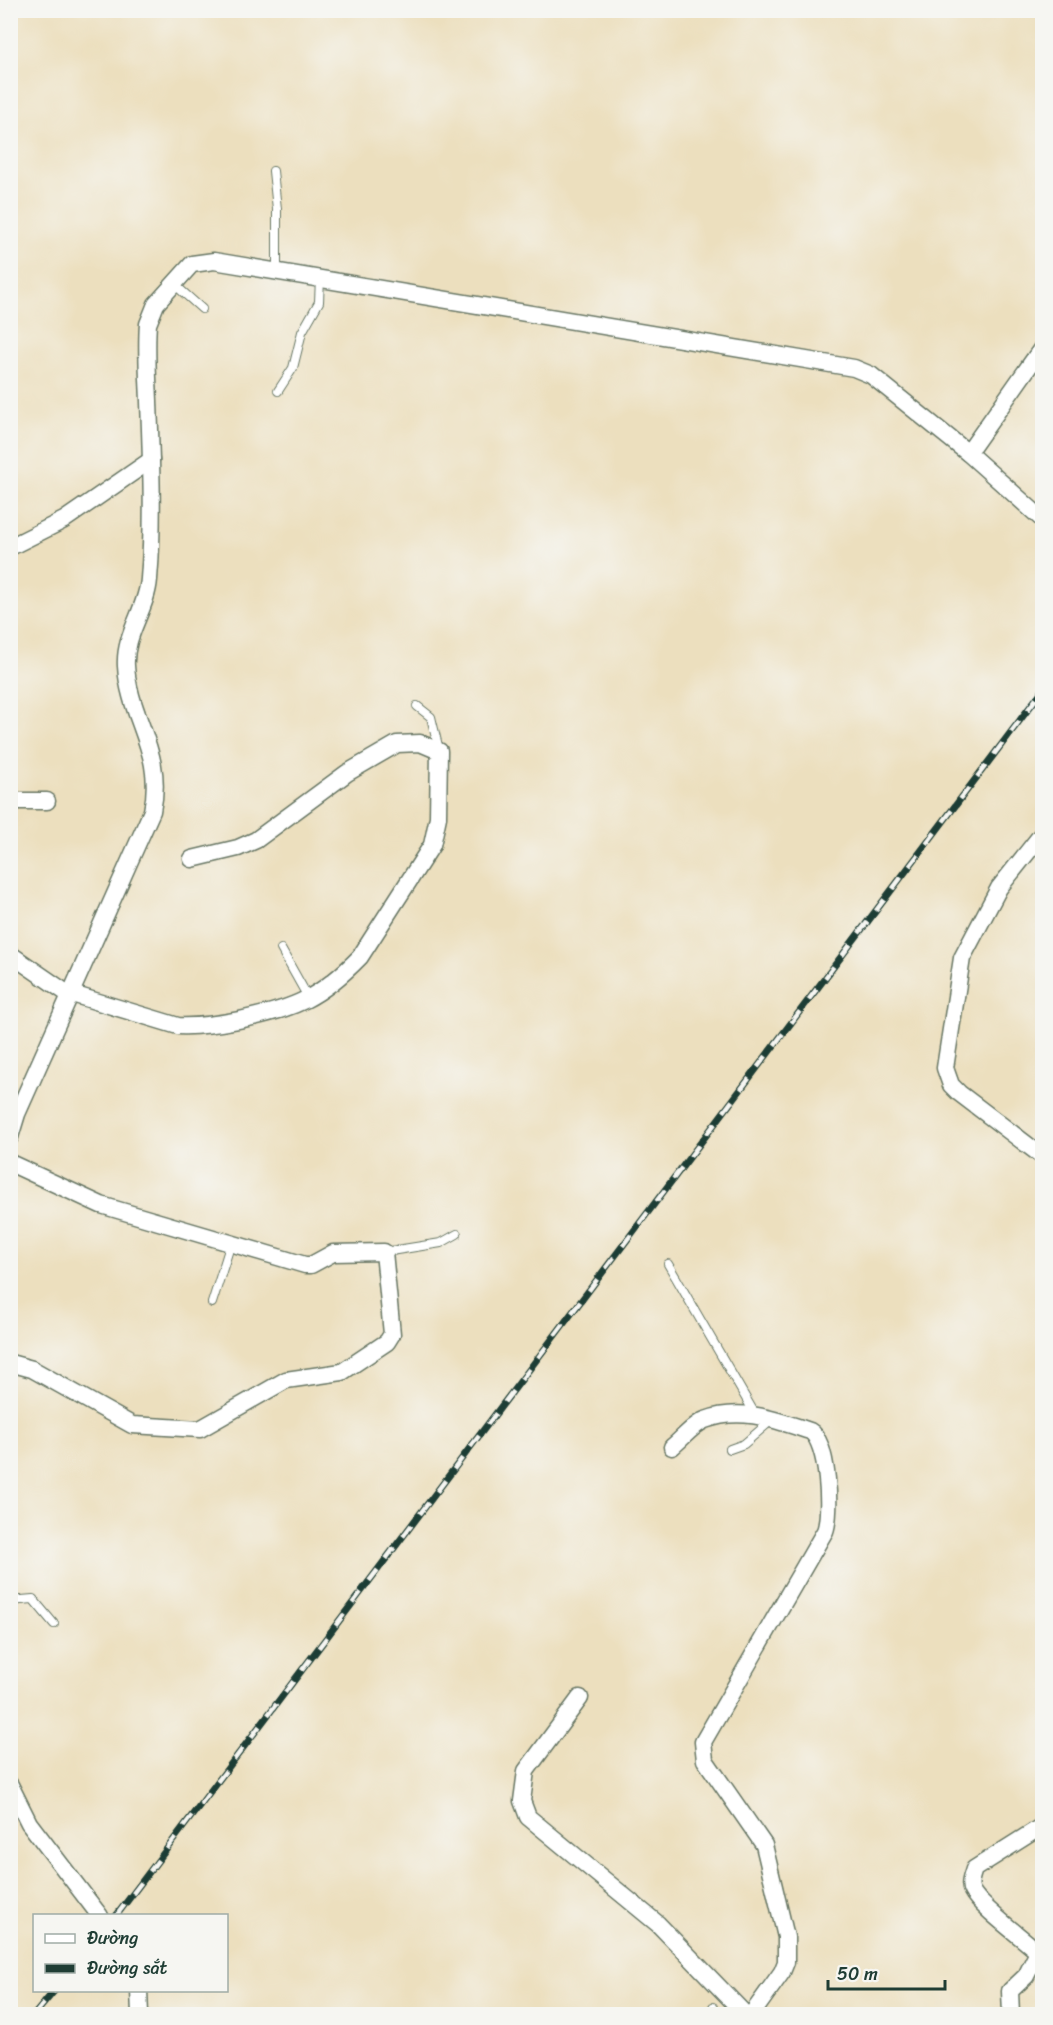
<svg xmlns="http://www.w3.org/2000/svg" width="1053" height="2025" font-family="Sriracha,sans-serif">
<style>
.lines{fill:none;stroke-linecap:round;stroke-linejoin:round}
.service-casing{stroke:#677664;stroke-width:10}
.minor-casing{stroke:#677664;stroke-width:19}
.service{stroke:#fff;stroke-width:8}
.minor{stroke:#fff;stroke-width:16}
.rail-casing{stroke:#1f3d34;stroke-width:7}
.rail{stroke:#f6f6f2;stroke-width:4.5;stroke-dasharray:14;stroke-linecap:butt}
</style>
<rect width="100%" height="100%" fill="#f6f6f2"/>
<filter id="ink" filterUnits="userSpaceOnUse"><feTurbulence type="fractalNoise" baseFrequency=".0167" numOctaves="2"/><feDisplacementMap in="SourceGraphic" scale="12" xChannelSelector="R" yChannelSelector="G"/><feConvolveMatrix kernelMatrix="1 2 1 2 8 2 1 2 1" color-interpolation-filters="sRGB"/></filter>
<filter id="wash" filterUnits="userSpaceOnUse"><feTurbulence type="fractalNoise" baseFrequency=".008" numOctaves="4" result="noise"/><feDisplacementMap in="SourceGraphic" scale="24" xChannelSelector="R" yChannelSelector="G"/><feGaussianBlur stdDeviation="1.35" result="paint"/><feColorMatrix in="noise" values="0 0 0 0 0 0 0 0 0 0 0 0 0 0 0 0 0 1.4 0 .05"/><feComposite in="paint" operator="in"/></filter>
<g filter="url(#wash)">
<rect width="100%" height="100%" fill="#ecdfbe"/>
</g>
<g filter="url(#ink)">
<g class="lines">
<defs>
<g id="service">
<path d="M273,171L277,209V271"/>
<path d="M174,284L202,309"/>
<path d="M278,391L293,368L302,332L319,302L320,278"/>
<path d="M417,706L431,717L439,750"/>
<path d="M281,949L309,999"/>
<path d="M384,1252L441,1243L457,1234"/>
<path d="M668,1264L755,1414"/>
<path d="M212,1303L231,1243"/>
<path d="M730,1449L744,1444L773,1419"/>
<path d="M10,1601L33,1599L54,1624"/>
<path d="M710,2014L713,2007"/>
</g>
<g id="minor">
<path d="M968,453L1042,348"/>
<path d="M10,547L64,520L151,460"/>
<path d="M10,801H47"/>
<path d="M1042,834L999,888L962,958L945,1068L951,1085L959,1093L1042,1156"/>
<path d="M10,954L71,996"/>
<path d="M72,994L178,1026C199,1027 218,1024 239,1020C294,1009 320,998 360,957L432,845L438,817L439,751L420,743L397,744L347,773L256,840L238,848L192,859"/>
<path d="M10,1137L17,1114L152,811C165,752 129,719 126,666C124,634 147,609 149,579C154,520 151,460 149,401C148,376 146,349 148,324L156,304L192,264L214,261L854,368L871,375L968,453L1042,519"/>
<path d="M10,1163L101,1205L305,1265H311L333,1253L384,1252L392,1334L387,1342L342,1372L286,1380L200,1429L132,1425L32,1369L10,1363"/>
<path d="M672,1447C682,1439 694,1424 705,1420C741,1406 776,1420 810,1431C828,1441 832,1513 825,1531L703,1742L705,1760L764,1845L786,1937V1962L782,1972L752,2014"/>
<path d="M580,1698L526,1771L522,1801L528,1817L658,1924L745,2014"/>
<path d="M10,1785L29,1823L100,1916"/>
<path d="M139,1990L140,2014"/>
<path d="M1011,2014L1010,1991L1026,1976L1038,1952C1023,1938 980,1907 972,1891C968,1884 972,1876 974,1869L1042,1826"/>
</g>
</defs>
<!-- service casing -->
<use href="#service" class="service-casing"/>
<!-- minor casing -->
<use href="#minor" class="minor-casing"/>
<!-- service -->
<use href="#service" class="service"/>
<!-- minor -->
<use href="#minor" class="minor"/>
<defs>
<g id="rail">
<path d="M116,1916L1042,691"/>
<path d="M35,2014L55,1990"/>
</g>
</defs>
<!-- rail casing -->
<use href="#rail" class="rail-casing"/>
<!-- rail -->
<use href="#rail" class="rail"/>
</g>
</g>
<!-- margin -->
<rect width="1053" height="2025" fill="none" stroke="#f6f6f2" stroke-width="36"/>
<!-- legend -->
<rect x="33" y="1914" width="195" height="78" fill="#f6f6f2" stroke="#a0aca6" stroke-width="1.5"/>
<rect x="45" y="1934" width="30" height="9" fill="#ffffff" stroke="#a0aca6" stroke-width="1.5"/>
<text x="87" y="1944" font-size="18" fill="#1f3d34">Đường</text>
<rect x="45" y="1964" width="30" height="9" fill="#1f3d34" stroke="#a0aca6" stroke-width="1.5"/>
<text x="87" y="1974" font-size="18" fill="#1f3d34">Đường sắt</text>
<!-- scale -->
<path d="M828 1980v9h117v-9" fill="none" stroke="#1f3d34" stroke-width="3"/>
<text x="837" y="1980" font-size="18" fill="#1f3d34" stroke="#f6f6f2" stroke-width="4.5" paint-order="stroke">50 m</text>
</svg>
